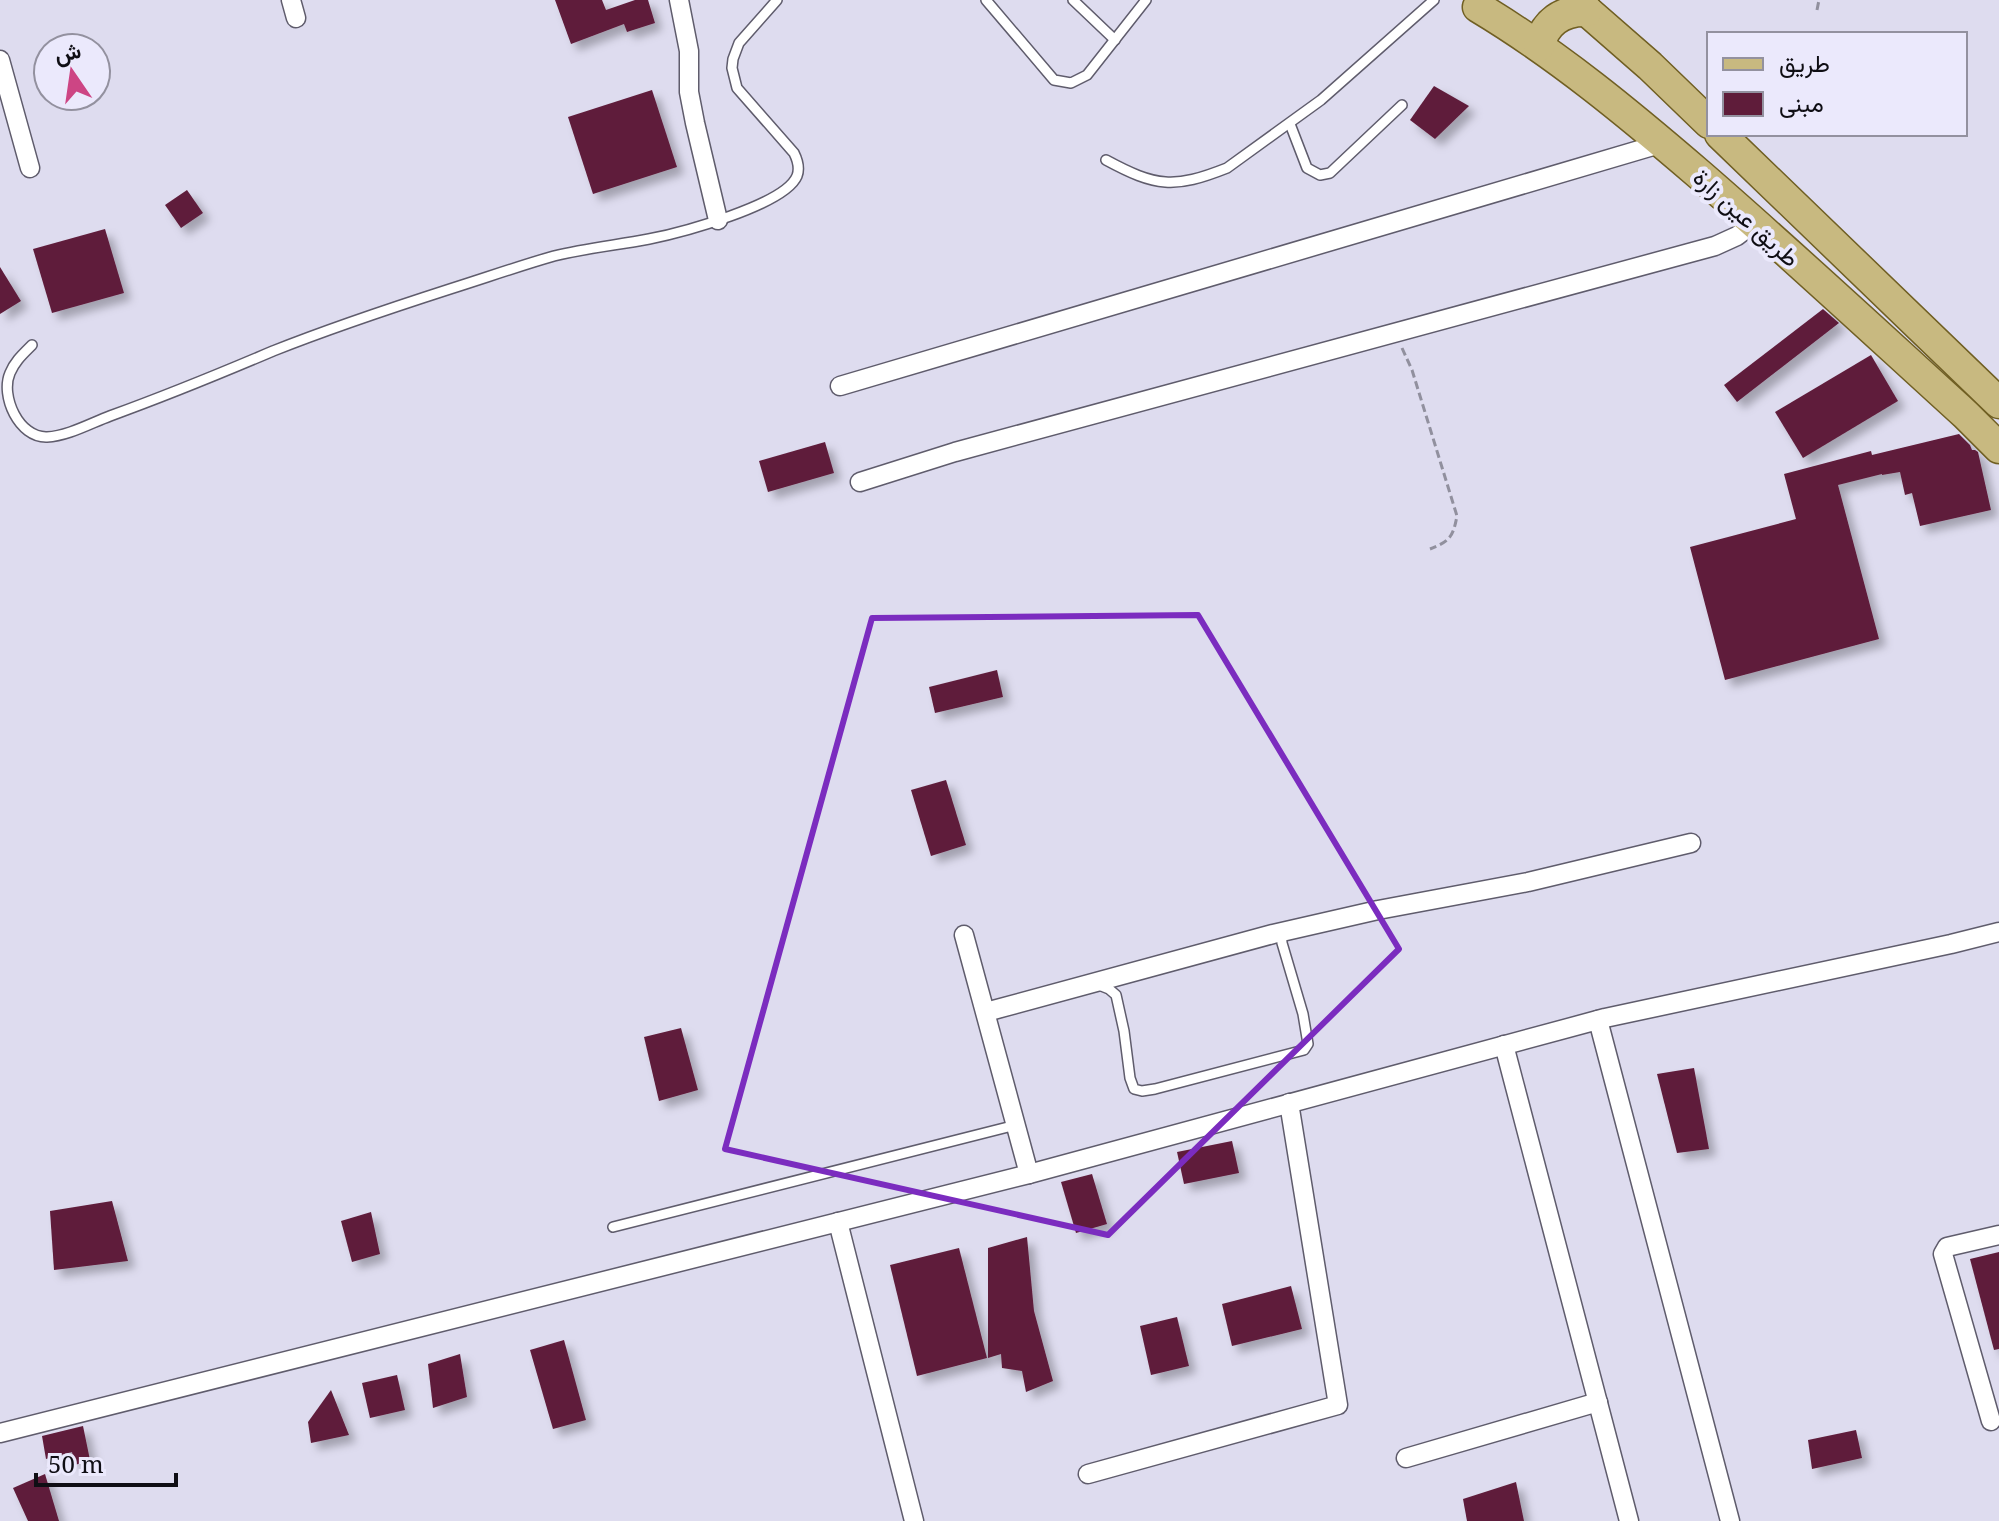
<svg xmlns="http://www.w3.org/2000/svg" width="1999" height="1521" font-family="'Noto Serif',Vazirmatn,serif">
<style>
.building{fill:#5f1c3a;filter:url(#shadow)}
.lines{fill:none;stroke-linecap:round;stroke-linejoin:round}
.lane-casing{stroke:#5f5c6c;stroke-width:12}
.street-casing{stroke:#5f5c6c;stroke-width:21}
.primary-casing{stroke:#705f23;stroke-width:33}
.path{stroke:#91909e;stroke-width:3;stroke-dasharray:8 4;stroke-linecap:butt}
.lane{stroke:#fff;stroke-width:9}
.street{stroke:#fff;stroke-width:18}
.primary{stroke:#c8b980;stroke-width:30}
.marked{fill:none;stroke:#7b2cbf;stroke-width:6;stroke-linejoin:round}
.labels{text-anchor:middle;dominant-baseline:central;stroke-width:8;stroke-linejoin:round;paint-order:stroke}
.street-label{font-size:24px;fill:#0f0e14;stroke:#ebe9fc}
</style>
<defs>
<filter id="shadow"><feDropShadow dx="7" dy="7" stdDeviation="4" flood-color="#0004"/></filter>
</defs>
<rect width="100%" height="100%" fill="#dedcef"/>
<!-- building -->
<g class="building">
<path d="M555,0H602L606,10L635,0H648L655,23L627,32L624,24L571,44Z"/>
<path d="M1434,86L1469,106L1435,139L1410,120Z"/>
<path d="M652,90L677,167L593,194L568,117Z"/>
<path d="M187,190L203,213L181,228L165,205Z"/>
<path d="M105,229L124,293L52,313L33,249Z"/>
<path d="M0,267L21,301L0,314Z"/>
<path d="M1823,309L1839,323L1737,402L1724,385Z"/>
<path d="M1871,355L1898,401L1803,458L1775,412Z"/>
<path d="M1959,434L1970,445L1972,450H1975L1978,452L1991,510L1920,526L1912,493L1905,495L1900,472L1882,475V474L1838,485L1879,639L1725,680L1690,547L1796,519L1784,474L1871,451L1872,455Z"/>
<path d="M825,442L834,473L768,492L759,461Z"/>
<path d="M997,670L1003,697L935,713L929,687Z"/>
<path d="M946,780L966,845L931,856L911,790Z"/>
<path d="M681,1028L698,1090L659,1101L644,1037Z"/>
<path d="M1694,1068L1709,1149L1677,1153L1657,1074Z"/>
<path d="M1232,1141L1239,1173L1184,1184L1177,1152Z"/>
<path d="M1092,1174L1107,1224L1076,1233L1061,1182Z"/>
<path d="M112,1201L128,1261L54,1270L50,1211Z"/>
<path d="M371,1212L380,1254L352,1262L341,1221Z"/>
<path d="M1027,1237L1034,1311L1053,1381L1026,1392L1022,1371L1002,1368L1001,1354L988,1358V1248Z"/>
<path d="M959,1248L987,1358L917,1376L890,1265Z"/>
<path d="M1999,1252V1349L1994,1350L1970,1259Z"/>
<path d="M1291,1286L1302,1329L1232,1346L1222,1304Z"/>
<path d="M1177,1317L1189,1366L1151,1375L1140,1326Z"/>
<path d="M564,1340L586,1420L553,1429L530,1350Z"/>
<path d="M460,1354L467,1397L433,1408L428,1364Z"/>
<path d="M397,1375L405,1410L370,1418L362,1383Z"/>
<path d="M331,1390L349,1435L311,1443L308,1422Z"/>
<path d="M83,1426L90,1460L75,1465L72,1452L46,1459L42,1436Z"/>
<path d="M1856,1430L1862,1458L1812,1469L1808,1440Z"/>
<path d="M45,1474L59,1521H28L13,1488Z"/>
<path d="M1516,1482L1524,1521H1467L1463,1499Z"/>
</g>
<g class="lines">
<defs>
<g id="lane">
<path d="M986,0L1054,80L1071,83L1087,75L1146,0"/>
<path d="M1073,0L1115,40"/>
<path d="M1290,124L1307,168L1320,175L1330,173L1402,105"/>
<path d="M1106,160C1156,187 1174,189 1227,168L1321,100L1434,0"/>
<path d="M32,345C23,354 15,361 10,373C0,396 19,438 47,437C68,436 91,423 110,416C165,396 219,374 273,351C331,328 391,308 450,289C485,278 519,266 554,256C586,248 618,245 649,239C680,233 785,205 797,176C800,168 798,161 794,153L737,88L732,68L733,59L739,43L777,0"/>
<path d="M1099,985L1109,989L1116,995L1124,1031L1130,1078L1134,1089L1142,1091L1155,1089L1304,1050L1308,1044L1303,1014L1282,943L1281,932"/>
<path d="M613,1227L1016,1125"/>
</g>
<g id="street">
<path d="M291,0L296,18"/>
<path d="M679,0L689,51V92L695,123L718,220"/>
<path d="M0,60L30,168"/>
<path d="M840,386L1663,143"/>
<path d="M860,482L955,452L1715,246L1737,236L1755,222"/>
<path d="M964,935L1029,1174"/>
<path d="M986,1012L1273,934L1378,910L1528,882L1691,843"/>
<path d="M1598,1020L1730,1521"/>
<path d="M1504,1045L1629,1521"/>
<path d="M838,1222L914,1521"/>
<path d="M1991,1421L1943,1254L1947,1247L1999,1235"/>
<path d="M0,1433L1029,1174L1605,1018L1951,944L1999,932"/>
<path d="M1406,1458L1598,1402"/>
<path d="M1088,1474L1338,1405L1289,1103"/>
</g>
<g id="primary">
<path d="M1579,0L1587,11L1650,66L1709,123"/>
<path d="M1478,7C1558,55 1629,114 1700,175C1790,253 1878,335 1966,415L1999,448"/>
<path d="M1539,46C1545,22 1562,10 1587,11"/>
<path d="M1720,134L1999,403"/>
</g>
</defs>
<!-- lane casing -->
<use href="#lane" class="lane-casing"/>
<!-- street casing -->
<use href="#street" class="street-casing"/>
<!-- primary casing -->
<use href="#primary" class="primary-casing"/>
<!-- path -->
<g class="path">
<path d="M1817,10L1819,0"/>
<path d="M1402,348L1412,370L1457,516C1453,537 1450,541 1430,549"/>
</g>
<!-- lane -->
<use href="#lane" class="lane"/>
<!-- street -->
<use href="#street" class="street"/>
<!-- primary -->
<use href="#primary" class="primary"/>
</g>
<!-- marked area -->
<path class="marked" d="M1198,615L1399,949L1108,1235L725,1149L872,618Z"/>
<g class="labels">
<!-- street labels -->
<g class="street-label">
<text transform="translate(1747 217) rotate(42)">طريق عين زارة</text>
</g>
</g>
<!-- legend -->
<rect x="1707" y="32" width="260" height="104" fill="#ebe9fc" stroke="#93919f" stroke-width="2"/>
<rect x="1723" y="58" width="40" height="12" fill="#c8b980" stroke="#93919f" stroke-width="2"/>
<text x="1779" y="72" font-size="24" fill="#0f0e14">طريق</text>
<rect x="1723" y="92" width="40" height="24" fill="#5f1c3a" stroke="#93919f" stroke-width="2"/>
<text x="1779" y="112" font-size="24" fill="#0f0e14">مبنى</text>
<!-- north arrow -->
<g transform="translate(72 72) rotate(347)"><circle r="38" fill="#ebe9fc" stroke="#93919f" stroke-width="2"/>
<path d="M0-6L14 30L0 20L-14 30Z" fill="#cd4584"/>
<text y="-12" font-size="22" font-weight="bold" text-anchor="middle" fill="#0f0e14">ش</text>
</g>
<!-- scale -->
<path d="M36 1473v12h140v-12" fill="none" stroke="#0f0e14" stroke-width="4"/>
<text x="48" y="1473" font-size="24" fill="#0f0e14" stroke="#ebe9fc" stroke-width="6" paint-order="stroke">50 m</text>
</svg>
